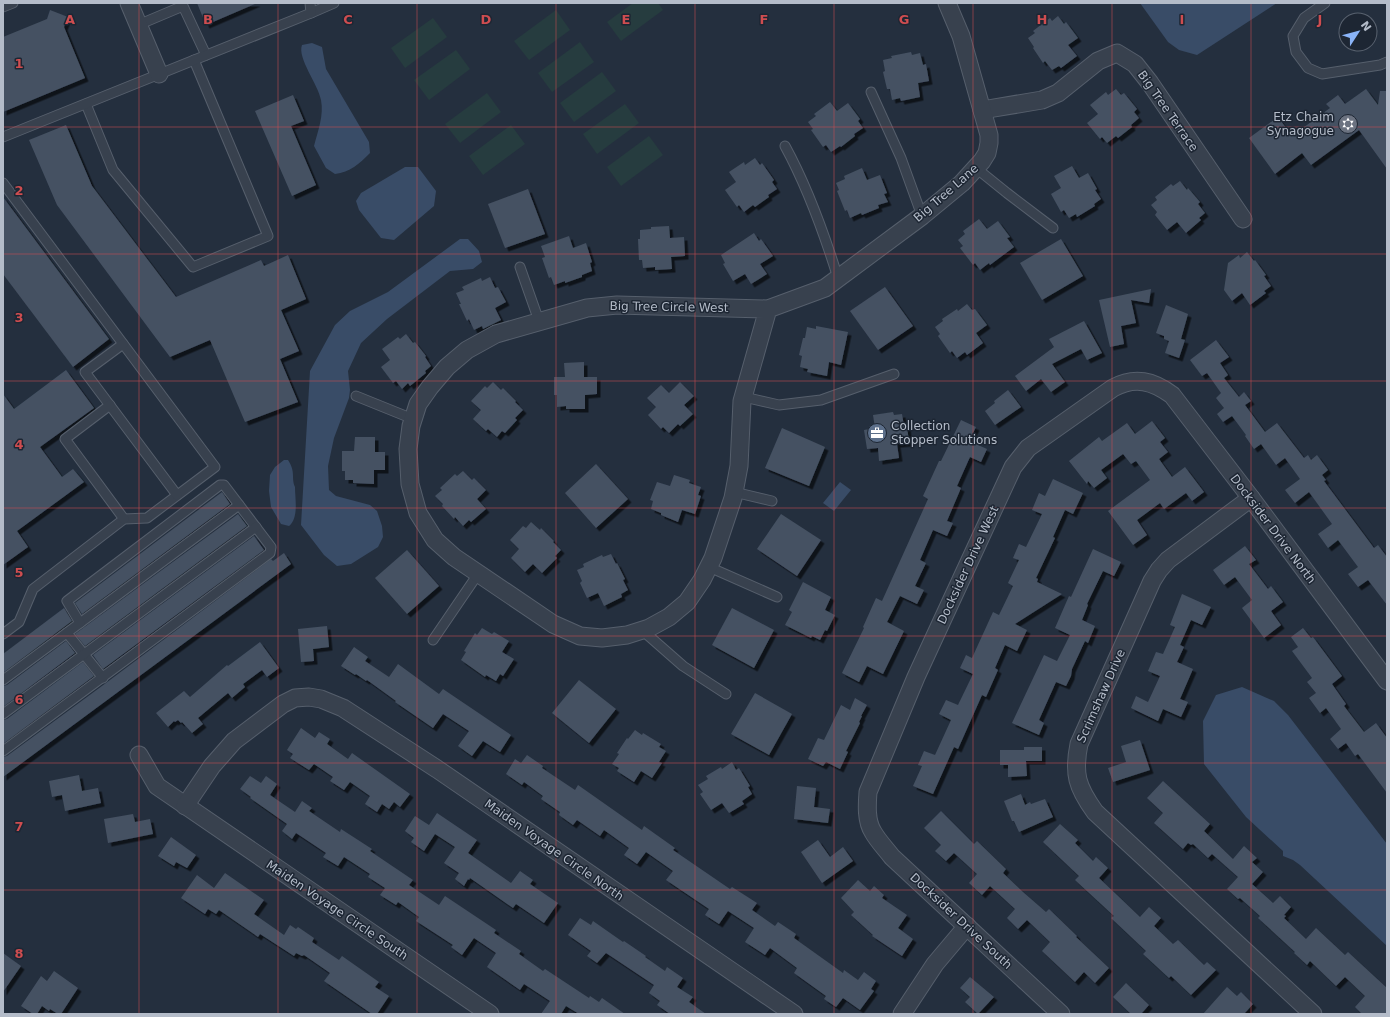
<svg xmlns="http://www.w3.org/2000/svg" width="1390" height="1017" font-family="'DejaVu Sans',sans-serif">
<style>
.green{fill:#263c3f}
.water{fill:#394c67}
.building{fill:#455162;filter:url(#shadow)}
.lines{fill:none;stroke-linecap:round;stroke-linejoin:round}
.lane-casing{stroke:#565f6c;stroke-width:11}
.street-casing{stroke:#565f6c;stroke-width:19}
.lane{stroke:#38414e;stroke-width:9}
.street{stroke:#38414e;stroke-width:17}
.grid{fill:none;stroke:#ce4d50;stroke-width:1;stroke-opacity:0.55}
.labels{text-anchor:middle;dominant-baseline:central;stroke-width:3;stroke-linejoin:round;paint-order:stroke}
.street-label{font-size:12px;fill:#b4bcc9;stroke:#1d2633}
.poi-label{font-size:12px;fill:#b4bcc9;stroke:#1d2633;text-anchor:end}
.grid-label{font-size:13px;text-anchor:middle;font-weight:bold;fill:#ce4d50;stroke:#1d2633;stroke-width:3;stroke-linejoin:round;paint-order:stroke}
</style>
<defs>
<filter id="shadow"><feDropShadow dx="3.5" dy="3.5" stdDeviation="0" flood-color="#0009"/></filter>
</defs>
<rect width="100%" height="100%" fill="#242f3e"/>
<!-- green -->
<g class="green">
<path d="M633,3H658L663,10L621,41L607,22Z"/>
<path d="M556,10L570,30L529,60L514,41Z"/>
<path d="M433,18L447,37L405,68L391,48Z"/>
<path d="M580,42L594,62L552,92L538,73Z"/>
<path d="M456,50L470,69L429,100L414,80Z"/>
<path d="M602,72L616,91L574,122L560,103Z"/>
<path d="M487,93L501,112L460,143L445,124Z"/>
<path d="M625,104L639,123L597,154L583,134Z"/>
<path d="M511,125L525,144L483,175L469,156Z"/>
<path d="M649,136L663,155L621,186L607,167Z"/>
</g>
<!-- water -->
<g class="water">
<path d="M1140,3H1277L1197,55L1179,50L1168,42Z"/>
<path d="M312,43L322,47L326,69L369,142L370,153C359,164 350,172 335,174L326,168L314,146C318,131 324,115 321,100C318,84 297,58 302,45Z"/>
<path d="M405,167H418L436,191L434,206L394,240L381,238L359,210L356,201L361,193Z"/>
<path d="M460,239H468L479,251L482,262L473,269L450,271L387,319L361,343L348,371L350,390L349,398L334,438L328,466L329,490L336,496L370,505L377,511L382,526L383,537L378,547L351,564L337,566L324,555L301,525L310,371L335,325L350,311L388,292Z"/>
<path d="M284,460H288C296,472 291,478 295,487C295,499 299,518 289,526L281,524L271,507L269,491L270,475L275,467Z"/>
<path d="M840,482L851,490L834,511L823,503Z"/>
<path d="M1242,687L1274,701L1288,715L1387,844V946L1300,865L1293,860L1283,856V851L1246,817L1204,764L1203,721L1216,695Z"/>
</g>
<!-- building -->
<g class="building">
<path d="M197,3H257L206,25Z"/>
<path d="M50,10L68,17L64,27L85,78L3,112V37L47,19Z"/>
<path d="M1058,16L1064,24L1066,22L1078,38L1068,45L1077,56L1061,68L1059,66L1052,70L1045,61L1043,63L1033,48L1034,47L1028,38L1035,33L1033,31L1042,24L1050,18L1052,21Z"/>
<path d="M911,52L912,55L920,53L923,65L926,64L929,81L918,83L920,97L901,101L900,98L892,100L890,89H887L883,72L885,71L883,60L892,58L891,56Z"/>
<path d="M1116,89L1121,95L1124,93L1137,109L1134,112L1139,118L1131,125L1132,127L1118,138L1116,136L1107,143L1102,137L1100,139L1087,123L1098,114L1090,105L1106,92L1108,95Z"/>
<path d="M1366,89L1378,105L1380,91H1387V169L1359,130L1311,165L1302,153L1275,174L1249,138L1278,117L1292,136L1330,108L1326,104L1338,95L1345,104Z"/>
<path d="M293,95L304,121L291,126L316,185L292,196L255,111Z"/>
<path d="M830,102L837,111L848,103L860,119L858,121L863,128L854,134L855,136L841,147L840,146L831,152L826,145L823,147L811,130L813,129L808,122L816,116L814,114Z"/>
<path d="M66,125L92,186L176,297L261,260L264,266L288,255L306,299L281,310L299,351L280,359L298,402L245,422L210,340L170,357L57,205L29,140Z"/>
<path d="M755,158L760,165L762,163L774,180L772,182L777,189L768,195L769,197L755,207L753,205L744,212L739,205L737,207L725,190L736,182L729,172L744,162L745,165Z"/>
<path d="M1072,166L1079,178L1088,173L1097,189L1095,190L1101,199L1094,204L1095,206L1077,217L1076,214L1069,218L1064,210L1061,212L1051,194L1061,188L1054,176Z"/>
<path d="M862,168L867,180L880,175L887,193L884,194L888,202L878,205L879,208L862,215L861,213L850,218L847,210L845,211L837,191L839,190L836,183L845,179L844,176Z"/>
<path d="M1180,181L1187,190L1188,188L1200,202L1198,204L1205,213L1199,218L1201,220L1186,233L1177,222L1167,230L1155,215L1157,212L1151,205L1157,200L1155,197L1171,184L1173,186Z"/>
<path d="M528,189L545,234L505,248L488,204Z"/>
<path d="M3,197L109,339L73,367L3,274Z"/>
<path d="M979,219L987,229L998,221L1010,237L1007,238L1014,247L990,265L989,263L980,270L975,263L973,265L960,248L963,246L958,240L965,234L963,231Z"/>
<path d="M669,226L670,238L684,237L685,256L671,257L672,269L655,270V267L643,268L642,260H639L638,239H640V230L651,229V227Z"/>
<path d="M754,233L759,241L761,239L773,256L760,264L767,274L751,284L745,274L733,281L723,264L725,263L721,255Z"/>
<path d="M569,236L573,248L586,243L592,262L590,263L592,271L582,275V277L565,283V281L554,285L551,277L549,278L542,258L545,257L541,246Z"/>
<path d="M1061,239L1083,276L1042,300L1020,263Z"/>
<path d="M1247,252L1254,261L1255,260L1266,275L1264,276L1271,286L1264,291L1266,293L1250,305L1242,293L1232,301L1224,290L1228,263L1239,255L1240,258Z"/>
<path d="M490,277L495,288L498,287L506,302L495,308L501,320L483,329L482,326L474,330L469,319L467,321L459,304H461L456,293L464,290L462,287L481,278L482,281Z"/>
<path d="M885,287L913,326L878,350L850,311Z"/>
<path d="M1151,289L1149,303L1131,300L1136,323L1121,326L1124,344L1110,347L1099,300Z"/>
<path d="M967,304L972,310L975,309L987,325L976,333L983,343L967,355L965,352L957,358L952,351L950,353L938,336L940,334L935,327L943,321L942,319L957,309L958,311Z"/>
<path d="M1166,305L1188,314L1181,339L1185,340L1179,358L1165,353L1169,341L1164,339V336L1156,333Z"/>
<path d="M1084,321L1102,353L1087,360L1081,349L1052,364L1065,382L1051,392L1041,379L1026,391L1015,376L1054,347L1049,339Z"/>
<path d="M816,326L848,332L841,365L829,362L827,376L807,372L808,369L800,367L802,356L799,355L803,338H805L807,327L816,329Z"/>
<path d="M406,334L413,343L415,342L426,356L425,357L431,366L425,371L426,373L410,386L408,383L402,389L396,381L393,383L381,367L390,360L382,349L398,337L400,339Z"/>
<path d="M1216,340L1229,357L1220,363L1228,375L1224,378L1239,397L1244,392L1251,401L1245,405L1265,432L1277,423L1304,458L1308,455L1311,460L1317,455L1328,470L1322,475L1326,480L1324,481L1374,548L1378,545L1387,557V605L1368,580L1358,587L1348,574L1358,567L1338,540L1328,548L1318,534L1332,524L1309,492L1295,503L1285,490L1300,479L1285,458L1276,465L1261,444L1254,449L1245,436L1246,435L1232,416L1223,422L1217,414L1224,408L1216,398L1221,393L1207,373L1202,376L1190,360Z"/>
<path d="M584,362V377H597V394L585,395V409H566V406L557,407V395H554V377H565L564,363Z"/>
<path d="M66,370L94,408L40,447L62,477L73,469L84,482L17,531L28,547L3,565V394L14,409Z"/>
<path d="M493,382L501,390L503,388L516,401L515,402L523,410L515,418L517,420L505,433L502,431L497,437L488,429L486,431L473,419L481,410L471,401L485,386L487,388Z"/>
<path d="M680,382L694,396L684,405L693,414L680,426L678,424L669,433L663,427L661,429L648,415L656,407L647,398L661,385L669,393Z"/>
<path d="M1008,390L1021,407L995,425L985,411L995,403L994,401Z"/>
<path d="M893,412L894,415L902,414L904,426L907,425L909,443L897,444L899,458L879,461L878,448L867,449L864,430L875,428L873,415Z"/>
<path d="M961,420L976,427L969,441L987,449L981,462L970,457L957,486L961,488L947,521L953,523L947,536L933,530L920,560L926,563L915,586L924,590L917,604L900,596L887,622L904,631L883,674L867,666L859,682L842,673L864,628L863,627L876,598L882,601L928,499L923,496L939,461H941Z"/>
<path d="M1152,421L1165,438L1160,442L1168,452L1159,459L1172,477L1185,467L1204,492L1192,501L1186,493L1164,509L1160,503L1137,520L1147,535L1133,545L1108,511L1150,480L1136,461L1131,464L1123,454L1101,470L1107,478L1094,488L1088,481L1087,484L1069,461L1099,437L1102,441L1127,423L1135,434Z"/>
<path d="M782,428L825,447L809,486L765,468Z"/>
<path d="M355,437H375V452H385V470H374V484L353,483V480H345V471H342V451H354Z"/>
<path d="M596,464L628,499L596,528L565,493Z"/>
<path d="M463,471L472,480L474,478L486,490L477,499L486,509L471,522L469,520L463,526L455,517L454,519L442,506L443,504L435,496L442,490L440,488L455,474L457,476Z"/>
<path d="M674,475L690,480L689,483L701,487L698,495L701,496L695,514L682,510L678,522L661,515V513L651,509L653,501L650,500L657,482L670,486Z"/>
<path d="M1053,479L1083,493L1073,514L1065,510L1053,537L1055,538L1036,578L1038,579L1037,582L1062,594L1015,624L1027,630L1017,651L1005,645L995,668L998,670L986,697L982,695L958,749L954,747L933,794L913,786L922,766L918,765L924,751L935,755L951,720L939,714L946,700L958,705L973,674L960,668L966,655L972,658L993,612L999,615L1013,586L1008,583L1019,560L1013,558L1019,544L1026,547L1042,514L1032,510L1039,493L1045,496Z"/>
<path d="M222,492L230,504L82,614L75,603Z"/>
<path d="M238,514L247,526L85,646L75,634Z"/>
<path d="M781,514L821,540L797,576L757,549Z"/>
<path d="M531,522L540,530L541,528L554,541L553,542L561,550L555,556L557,558L542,573L533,564L525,572L511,558L519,549L510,540L523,526L526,528Z"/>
<path d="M254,536L264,550L103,669L93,655Z"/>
<path d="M1245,546L1256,560L1249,564L1268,589L1271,586L1283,602L1271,611L1281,625L1264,638L1242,608L1252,600L1235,577L1224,585L1213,570Z"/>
<path d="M1093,549L1121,562L1114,576L1103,571L1087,604L1088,605L1082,620L1095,626L1088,643L1085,641L1072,669L1071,676L1066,686L1056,682L1039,720L1044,723L1039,735L1012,723L1044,655L1057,661L1070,635L1055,628L1069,596L1071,597Z"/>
<path d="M407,550L439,586L407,614L375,578Z"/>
<path d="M284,553L291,564L3,777V757L7,756L106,683L271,559L273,561Z"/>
<path d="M611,554L616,564L617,563L625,579L623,580L628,590L621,594L622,597L604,606L598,593L587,598L580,583L582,581L577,570L584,567L583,564L602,555L603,557Z"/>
<path d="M803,582L831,597L825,610L835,615L827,631L825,630L820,640L812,636L811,638L785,625L792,612L789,610Z"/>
<path d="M1182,594L1211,607L1202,625L1191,620L1180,645L1184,647L1177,662L1193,669L1180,699L1188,702L1181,717L1163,709L1158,721L1131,708L1136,696L1148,702L1160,676L1148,671L1156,652L1163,654L1175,627L1170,625Z"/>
<path d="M64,608L72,621L3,673V654Z"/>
<path d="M732,608L774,630L754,668L712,645Z"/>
<path d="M327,626L329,647L313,649L314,661L301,662L298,629Z"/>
<path d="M482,628L492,634L494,632L509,641L502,652L514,659L503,676L500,674L496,681L486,675L485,677L461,660L466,652L464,651L475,633L477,635Z"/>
<path d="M1303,628L1311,638L1313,637L1342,676L1332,684L1346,704L1344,706L1364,732L1376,723L1387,738V793L1358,754L1355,756L1346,743L1338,749L1330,739L1341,729L1326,708L1320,713L1309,698L1316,693L1307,682L1312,678L1292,651L1298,647L1291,637Z"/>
<path d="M66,641L75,653L3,707V686L7,685Z"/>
<path d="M260,642L279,668L267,677L262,670L243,684L245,687L232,698L228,693L198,718L203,724L192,733L182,722L181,723L178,720L175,722L174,721L168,727L156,713L184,691L190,697L227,665L228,666Z"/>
<path d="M354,647L368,657L365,661L389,677L398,664L439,694L443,689L511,735L500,752L483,741L472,756L458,746L469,731L443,714L433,728L395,702L396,701L367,680L366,681L356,674L355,675L341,666Z"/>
<path d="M83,662L94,676L3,744V720L7,719Z"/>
<path d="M579,680L616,709L589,743L552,713Z"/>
<path d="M755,693L792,714L769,755L731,734Z"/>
<path d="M855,698L867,705L861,716H862L859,722L860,723L846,751L848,752L840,769L826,762L823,766L808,759L818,738L824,740L841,705L850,710Z"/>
<path d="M301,728L315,738L319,732L330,739L327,744L348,759L352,753L410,794L400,807L394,802L389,809L382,804L377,812L365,804L370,796L350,782L344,790L330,781L333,777L314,764L309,770L290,758L293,754L287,750Z"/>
<path d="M635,730L642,735L643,733L661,744L659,747L666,751L659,762L662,763L652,778L641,771L634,782L617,771L619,768L612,764L619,754L617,753L627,738L628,739Z"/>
<path d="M1140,740L1150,770L1113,782L1108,768L1126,762L1121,746Z"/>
<path d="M1024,747H1042V761H1026L1027,776L1008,777V765H1000V750H1024Z"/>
<path d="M527,755L543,766L542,768L575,790L578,785L642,830L644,826L675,848L673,850L730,889L732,887L757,903L752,910L775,926L778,922L796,934L794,938L843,973L844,970L858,980L864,972L876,981L871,989L874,991L860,1010L843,998L836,1007L824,999L826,996L794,973L797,968L770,948L765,955L745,942L754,928L728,911L719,924L705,915L709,909L666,880L673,871L646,852L637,864L624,855L629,848L604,830L600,836L577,820L573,825L559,815L560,812L541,799L543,796L524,782L522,785L506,774L515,759L521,763Z"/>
<path d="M732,762L736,770L739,768L750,786L748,787L752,794L742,801L744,804L729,813L722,803L711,810L700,794L703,792L698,785L708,779L706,776L721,767L722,769Z"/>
<path d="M79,775L82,791L98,788L101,803L65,811L62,795L52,797L49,781Z"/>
<path d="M250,776L261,783L266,776L277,784L270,795L295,812L302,801L312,808L309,811L340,832L341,829L372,849L370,851L413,880L409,885L439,905L445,896L496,930L494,933L521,951L519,954L543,971L545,969L589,998L590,996L599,1002L602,998L625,1014H579L566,1006L561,1014H541L550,1001L524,984L520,990L487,967L496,953L474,938L462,955L451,947L453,945L416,921L419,917L398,902L396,905L380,895L385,888L368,877L370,874L344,857L338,866L323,857L326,853L296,833L292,839L282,831L287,824L250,798L251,797L240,789Z"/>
<path d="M1163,781L1210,824L1204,831L1233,859L1244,846L1257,858L1252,862L1263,872L1252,884L1273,903L1280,896L1291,907L1284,915L1286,916L1284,918L1306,939L1316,928L1345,955L1348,952L1387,988V1014H1362L1355,1007L1365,996L1345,977L1336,986L1310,961L1307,965L1294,953L1295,952L1258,918L1260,916L1240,898L1238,899L1227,889L1238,877L1212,854L1208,858L1193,844L1191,845L1188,843L1183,849L1154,823L1163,813L1147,798Z"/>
<path d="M797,786L816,788L814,807L830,809L828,823L794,819Z"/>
<path d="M1021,794L1025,805L1030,802L1031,804L1045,799L1053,817L1019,832L1014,821H1012L1004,801Z"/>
<path d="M941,811L974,844L977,841L1006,869L1003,873L1023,892L1046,912L1049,909L1077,936L1076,937L1109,968L1095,983L1084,972L1075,982L1042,951L1050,942L1027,920L1018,929L1007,918L1015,909L990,886L982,895L969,883L977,874L954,853L946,861L935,851L941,845L924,828Z"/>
<path d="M437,813L477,840L468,853L511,883L520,871L533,880L530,884L558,903L544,923L516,904L513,908L470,878L469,880L468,879L464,886L455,879L459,873L444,863L455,847L435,834L424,851L411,842L414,838L405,831L415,816L429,825Z"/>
<path d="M133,814L135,822L150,819L153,834L108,843L104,819Z"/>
<path d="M1060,824L1078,840L1075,843L1093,861L1096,857L1108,868L1099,878L1117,895L1140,917L1149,907L1161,918L1154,926L1173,944L1178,940L1204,965L1207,962L1216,970L1191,995L1171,976L1169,978L1143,954L1146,951L1111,918L1114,916L1075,880L1079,876L1043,842Z"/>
<path d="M171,837L196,855L187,868L176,862L174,866L158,856Z"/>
<path d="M818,840L830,857L843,847L853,861L822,883L801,852Z"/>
<path d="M225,873L264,900L254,914L284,935L290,925L296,929L298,927L314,938L312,942L339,960L342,956L379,982L375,987L389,996L377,1014H372L324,981L330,973L304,955L302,956L296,953L294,956L260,934L258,937L219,910L216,914L208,909L205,914L181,898L197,875L214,888Z"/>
<path d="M858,880L870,891L874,886L884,895L882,898L907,915L898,928L913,939L902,956L872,936L873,935L851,915L854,912L841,898Z"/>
<path d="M580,918L591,925L593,921L623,942L624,941L646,956L645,957L665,971L667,967L683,978L677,987L693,997L689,1002L706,1014H670L657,1005L660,1001L649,993L654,985L606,953L597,963L587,956L591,951L568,935Z"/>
<path d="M3,953L21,966L3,992Z"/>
<path d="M54,971L78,988L61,1014H58L50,1009L49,1011L42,1006L37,1014H33L21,1006L41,976L47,981Z"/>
<path d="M970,977L994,997L978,1014L965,1002L970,997L960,988Z"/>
<path d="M1126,983L1149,1005L1141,1014H1131L1113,997Z"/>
<path d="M1227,987L1237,996L1241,992L1253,1004L1244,1014H1203Z"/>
</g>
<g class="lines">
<defs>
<g id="lane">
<path d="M1325,3L1304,18L1293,36L1296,52L1308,68L1322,74L1380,65L1387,62"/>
<path d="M3,7L13,3"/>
<path d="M311,13L334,3"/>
<path d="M138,25L183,6L206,55"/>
<path d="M871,92L901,158L922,216"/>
<path d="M86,104L113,170L193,267L268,236L194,60"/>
<path d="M3,137L311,13L310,3"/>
<path d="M785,146C808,188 824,233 838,278"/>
<path d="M976,168L1007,193L1053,228"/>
<path d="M3,183L215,467L147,518L124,519L33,589L19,622L3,634"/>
<path d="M520,267L539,321"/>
<path d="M123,344L85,372L177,495"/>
<path d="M356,396L413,419"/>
<path d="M744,397L779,405L821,400L894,374"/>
<path d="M110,405L65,439L124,519"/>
<path d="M734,492L772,501"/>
<path d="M709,567L777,597"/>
<path d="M80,623L239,505"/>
<path d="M642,630L683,666L726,694"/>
<path d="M67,633L103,678"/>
<path d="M433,640L478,574"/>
<path d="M3,680L80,623L67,601L220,485H224L271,547L270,553L3,751"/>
<path d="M3,714L256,527"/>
</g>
<g id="street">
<path d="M129,3L159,74"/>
<path d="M982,110L1042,100L1058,93L1098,61L1117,53L1135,64L1150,83L1243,219"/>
<path d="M768,309L742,401L739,466L733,498L713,558L702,580L687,602L669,617L649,628L627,635L602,638L580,636L553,624L454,557L435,540L418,513L410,484L408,449L411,426L418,404L430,387L447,367L467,350L496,334L587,308L617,305L768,309L825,288L922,216L962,183L982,161L987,153L989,143V135L961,36L947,3"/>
<path d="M1251,498L1168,560L1159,570L1152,581L1079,744C1073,774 1077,787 1095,812L1313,1014"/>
<path d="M139,755L157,786L490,1014"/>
<path d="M185,806L212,766L234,741L283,704L295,698L309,697L321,699L343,708L437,769L794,1014"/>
<path d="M902,1014L935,964L967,926"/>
<path d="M1061,1014L892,857C886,849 878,841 873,832C866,821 867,805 868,792L916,677L1013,467L1028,448L1113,388C1135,376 1153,381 1172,395L1251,498L1387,681"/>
</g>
</defs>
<!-- lane casing -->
<use href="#lane" class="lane-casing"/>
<!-- street casing -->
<use href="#street" class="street-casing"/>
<!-- lane -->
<use href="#lane" class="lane"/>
<!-- street -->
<use href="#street" class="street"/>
</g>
<!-- grid -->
<path class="grid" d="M139,3V1014M278,3V1014M417,3V1014M556,3V1014M695,3V1014M834,3V1014M973,3V1014M1112,3V1014M1251,3V1014M3,127H1387M3,254H1387M3,381H1387M3,508H1387M3,636H1387M3,763H1387M3,890H1387"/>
<!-- icons -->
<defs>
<symbol id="synagogue-disc" viewBox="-11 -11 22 22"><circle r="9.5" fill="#6b7280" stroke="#1d2633"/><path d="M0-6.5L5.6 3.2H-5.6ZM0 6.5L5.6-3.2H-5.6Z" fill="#fff"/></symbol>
<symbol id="office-disc" viewBox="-11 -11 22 22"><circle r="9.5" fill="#5c6f8a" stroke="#1d2633"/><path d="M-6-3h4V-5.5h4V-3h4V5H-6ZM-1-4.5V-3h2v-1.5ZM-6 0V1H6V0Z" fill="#fff"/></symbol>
</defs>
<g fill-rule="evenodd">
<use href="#synagogue-disc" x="1337" y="113" width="22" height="22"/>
<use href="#office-disc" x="866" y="422" width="22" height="22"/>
</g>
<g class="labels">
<!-- street labels -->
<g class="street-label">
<text transform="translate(1168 111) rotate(55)">Big Tree Terrace</text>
<text transform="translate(946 193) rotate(-41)">Big Tree Lane</text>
<text transform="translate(669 307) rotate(1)">Big Tree Circle West</text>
<text transform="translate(1273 529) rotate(53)">Docksider Drive North</text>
<text transform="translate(968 565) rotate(-65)">Docksider Drive West</text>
<text transform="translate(1101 696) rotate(-66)">Scrimshaw Drive</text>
<text transform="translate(554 850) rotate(35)">Maiden Voyage Circle North</text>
<text transform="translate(337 910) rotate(34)">Maiden Voyage Circle South</text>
<text transform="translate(961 921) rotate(43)">Docksider Drive South</text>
</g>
<!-- poi labels -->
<g class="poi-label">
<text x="1334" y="117">Etz Chaim<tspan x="1334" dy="14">Synagogue</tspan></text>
<text x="891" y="426" text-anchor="start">Collection<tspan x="891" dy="14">Stopper Solutions</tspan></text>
</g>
</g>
<g class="grid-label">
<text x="70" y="24">A</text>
<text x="208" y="24">B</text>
<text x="348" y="24">C</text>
<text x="486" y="24">D</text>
<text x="626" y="24">E</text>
<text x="764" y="24">F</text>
<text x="904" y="24">G</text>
<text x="1042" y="24">H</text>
<text x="1182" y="24">I</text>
<text x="1320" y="24">J</text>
<text x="19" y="68">1</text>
<text x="19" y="195">2</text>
<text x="19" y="322">3</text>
<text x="19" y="449">4</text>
<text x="19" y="577">5</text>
<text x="19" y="704">6</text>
<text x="19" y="831">7</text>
<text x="19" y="958">8</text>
</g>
<!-- border -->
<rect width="1390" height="1017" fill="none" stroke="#b4bcc9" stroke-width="8"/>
<!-- north arrow -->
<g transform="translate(1358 32) rotate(54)"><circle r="19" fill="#1d2633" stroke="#59626f"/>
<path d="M0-3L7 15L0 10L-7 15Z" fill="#8ab4f8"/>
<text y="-6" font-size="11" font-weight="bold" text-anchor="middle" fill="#b4bcc9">N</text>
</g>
</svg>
